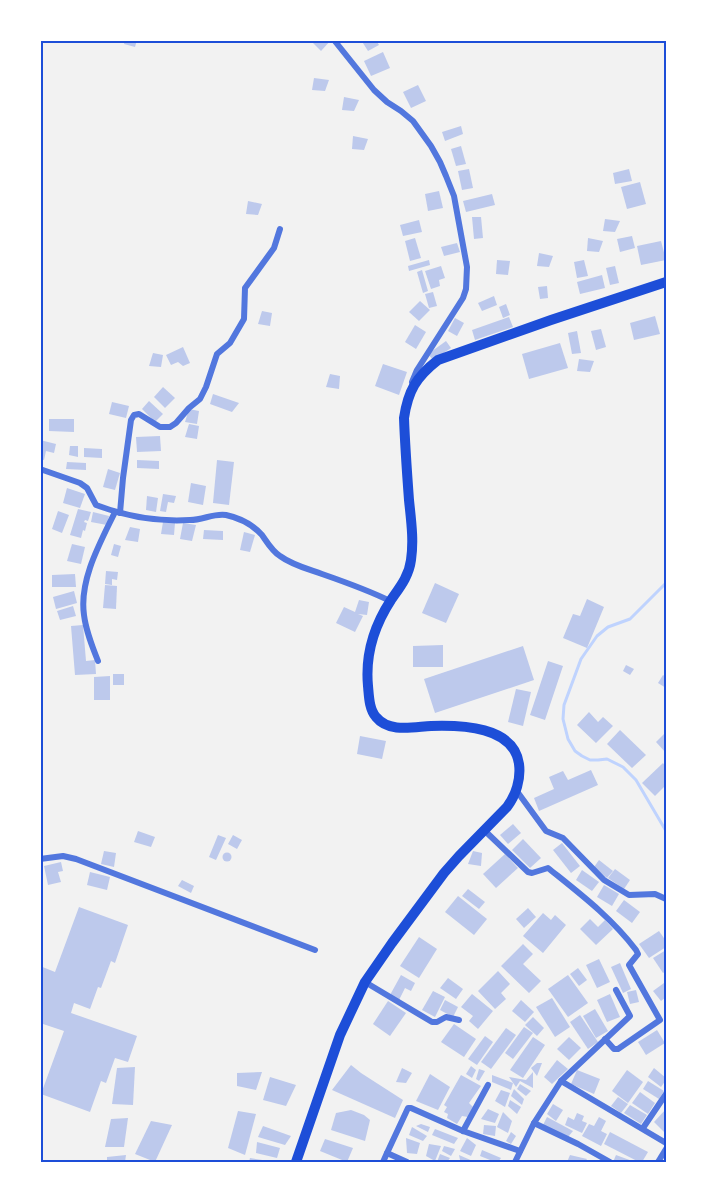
<svg xmlns="http://www.w3.org/2000/svg" width="707" height="1203" font-family="Montserrat,sans-serif">
<style>
.lines{fill:none;stroke-linecap:round;stroke-linejoin:round}
.stream{stroke:#bfd3fe;stroke-width:3}
.building{fill:#bdc9ec}
.minor{stroke:#5277de;stroke-width:6}
.trunk{stroke:#1d4ed8;stroke-width:10}
.neatline{fill:none;stroke:#1d4ed8;stroke-width:2}
</style>
<rect width="100%" height="100%" fill="#f2f2f2"/>
<g class="lines">
<!-- stream -->
<g class="stream">
<path d="M666,40V41"/>
<path d="M666,583L630,619L608,627L597,636L581,659L564,705L563,719L568,739L575,751L582,756L590,760H598L607,759L623,767L636,780L666,831"/>
</g>
</g>
<!-- building -->
<g class="building">
<path d="M125,40H137L135,47L124,44Z"/>
<path d="M310,40H331L321,51Z"/>
<path d="M361,40H376L379,45L368,51Z"/>
<path d="M383,52L390,68L371,76L364,61Z"/>
<path d="M314,78L329,80L325,91L312,90Z"/>
<path d="M418,85L426,101L411,108L403,92Z"/>
<path d="M344,97L359,100L354,111L342,110Z"/>
<path d="M461,126L463,134L445,141L442,132Z"/>
<path d="M353,136L368,139L364,150L352,149Z"/>
<path d="M461,146L466,164L456,166L451,149Z"/>
<path d="M469,169L473,188L462,190L458,171Z"/>
<path d="M629,169L632,181L615,184L613,173Z"/>
<path d="M640,182L646,204L627,209L621,187Z"/>
<path d="M439,191L443,208L428,211L425,194Z"/>
<path d="M492,194L495,205L466,212L463,201Z"/>
<path d="M248,201L262,204L258,215L246,214Z"/>
<path d="M472,217H481L483,238L474,239Z"/>
<path d="M605,219L620,221L615,232L603,231Z"/>
<path d="M419,220L422,232L403,236L400,225Z"/>
<path d="M632,236L635,248L620,252L617,239Z"/>
<path d="M415,238L421,258L410,261L405,241Z"/>
<path d="M588,238L603,241L599,252L587,251Z"/>
<path d="M661,241L666,260L641,265L637,246Z"/>
<path d="M457,243L460,252L444,256L441,247Z"/>
<path d="M539,253L553,256L549,267L537,266Z"/>
<path d="M429,260L430,265L409,271L408,266Z"/>
<path d="M497,260L510,261L508,275L496,274Z"/>
<path d="M584,260L588,276L577,278L574,262Z"/>
<path d="M441,266L445,278L439,280L440,286L431,289L425,271Z"/>
<path d="M615,266L619,283L610,285L606,268Z"/>
<path d="M422,270L428,291L423,293L417,272Z"/>
<path d="M602,275L605,288L580,294L577,282Z"/>
<path d="M547,286L548,298L540,299L538,287Z"/>
<path d="M433,292L437,306L429,308L425,294Z"/>
<path d="M494,296L497,305L482,311L478,303Z"/>
<path d="M420,301L430,310L419,321L409,312Z"/>
<path d="M506,304L510,315L503,318L499,307Z"/>
<path d="M262,311L272,313L270,326L258,324Z"/>
<path d="M655,316L660,334L634,340L630,323Z"/>
<path d="M509,317L513,327L475,340L472,330Z"/>
<path d="M455,318L464,323L457,336L448,331Z"/>
<path d="M415,325L426,332L416,349L405,342Z"/>
<path d="M601,329L606,347L596,350L591,331Z"/>
<path d="M577,331L581,353L572,354L568,333Z"/>
<path d="M446,341L451,348L433,360L428,354Z"/>
<path d="M560,343L568,368L529,379L522,354Z"/>
<path d="M183,347L190,363L183,366L178,362L171,365L166,355Z"/>
<path d="M153,353L163,355L161,367L149,366Z"/>
<path d="M579,359L594,361L590,372L577,371Z"/>
<path d="M383,364L407,372L399,395L375,386Z"/>
<path d="M330,374L340,376L339,389L326,387Z"/>
<path d="M163,387L175,398L165,408L154,397Z"/>
<path d="M213,394L239,403L232,412L210,404Z"/>
<path d="M149,401L163,414L155,422L142,409Z"/>
<path d="M112,402L129,406L126,418L109,414Z"/>
<path d="M189,409L199,411L197,424L185,422Z"/>
<path d="M49,419H74V432L49,431Z"/>
<path d="M189,424L199,426L197,439L185,437Z"/>
<path d="M160,436L161,451L137,452L136,437Z"/>
<path d="M40,440L56,444L54,453L46,451L44,460L40,459Z"/>
<path d="M70,446H78V457L69,455Z"/>
<path d="M84,448L102,449V458L84,457Z"/>
<path d="M137,460L159,461V469L137,468Z"/>
<path d="M217,460L234,462L229,505L213,503Z"/>
<path d="M67,462L86,463V470L66,469Z"/>
<path d="M108,469L120,473L115,490L103,487Z"/>
<path d="M191,483L206,486L203,505L188,502Z"/>
<path d="M67,488L85,494L80,508L63,503Z"/>
<path d="M163,494L176,496L174,503L168,502L166,512L160,511Z"/>
<path d="M147,496L158,498L156,512L146,510Z"/>
<path d="M78,509L91,512L88,521L85,520L84,522L87,523L85,531L83,530L81,538L70,535Z"/>
<path d="M58,511L69,515L62,533L52,529Z"/>
<path d="M93,512L109,516L107,525L91,522Z"/>
<path d="M163,522L175,523L174,535L161,534Z"/>
<path d="M183,523L196,525L192,541L180,539Z"/>
<path d="M130,527L140,529L138,542L125,540Z"/>
<path d="M204,530L223,531V540L203,539Z"/>
<path d="M244,532L255,535L250,552L240,550Z"/>
<path d="M72,544L85,547L81,564L67,561Z"/>
<path d="M114,544L121,546L118,557L111,555Z"/>
<path d="M106,571L118,572L117,580L112,579V585L105,584Z"/>
<path d="M75,574L76,587H52V575Z"/>
<path d="M435,583L459,594L446,623L422,613Z"/>
<path d="M105,585L117,586L116,609L103,608Z"/>
<path d="M74,591L77,603L56,609L53,597Z"/>
<path d="M587,599L604,607L587,648L563,638L573,614L580,616Z"/>
<path d="M359,600L369,602L367,615L358,614L363,616L355,632L336,623L344,607L355,612Z"/>
<path d="M73,606L76,616L60,620L57,611Z"/>
<path d="M83,625L86,661L95,660L96,674L75,675L71,626Z"/>
<path d="M443,645V667H413V646Z"/>
<path d="M523,646L534,680L435,713L424,679Z"/>
<path d="M548,661L563,666L545,720L530,715Z"/>
<path d="M626,665L634,669L630,675L623,671Z"/>
<rect x="113" y="674" width="11" height="11"/>
<path d="M663,675L666,677V688L658,683Z"/>
<path d="M110,676V700H94V677Z"/>
<path d="M516,689L531,692L523,726L508,722Z"/>
<path d="M589,712L598,722L603,717L613,726L596,743L577,725Z"/>
<path d="M620,730L646,755L632,768L607,744Z"/>
<path d="M664,734L666,737V753L656,742Z"/>
<path d="M360,736L386,741L382,759L357,754Z"/>
<path d="M663,763L666,767V785L655,796L642,783Z"/>
<path d="M591,770L598,785L539,811L534,798L554,789L549,777L563,771L568,780Z"/>
<path d="M513,824L521,833L508,844L500,835Z"/>
<path d="M138,831L155,837L151,847L134,842Z"/>
<path d="M218,835L226,838L216,860L209,857Z"/>
<path d="M233,835L242,840L237,849L228,844Z"/>
<path d="M523,839L541,858L530,868L512,850Z"/>
<path d="M562,843L580,866L571,873L553,850Z"/>
<path d="M104,851L116,853L114,867L101,864Z"/>
<path d="M473,851L482,853L481,866L468,864Z"/>
<circle cx="227" cy="857" r="4.5"/>
<path d="M505,854L518,868L496,888L483,874Z"/>
<path d="M599,860L613,871L607,878L594,867Z"/>
<path d="M61,862L63,871L58,872L61,882L48,885L44,866Z"/>
<path d="M615,869L630,880L624,889L608,878Z"/>
<path d="M582,870L599,882L592,891L576,880Z"/>
<path d="M90,872L110,877L107,890L87,885Z"/>
<path d="M182,880L194,886L191,893L178,886Z"/>
<path d="M604,885L619,894L612,906L597,897Z"/>
<path d="M468,889L485,902L479,909L462,896Z"/>
<path d="M458,896L487,919L474,935L445,912Z"/>
<path d="M624,900L640,912L632,923L616,911Z"/>
<path d="M79,907L128,925L115,963L111,961L101,988L98,987L90,1009L74,1003L71,1013L137,1036L128,1062L115,1058L106,1083L101,1081L90,1112L41,1094L64,1031L40,1023V966L55,972Z"/>
<path d="M528,908L536,917L524,928L516,919Z"/>
<path d="M543,913L551,920L555,915L566,925L543,953L523,936Z"/>
<path d="M590,919L598,927L605,920L613,929L596,945L580,929Z"/>
<path d="M659,931L666,941V947L649,958L639,944Z"/>
<path d="M419,937L437,949L419,978L400,966Z"/>
<path d="M523,944L533,954L523,964L541,981L529,993L501,966Z"/>
<path d="M666,950V971L663,973L653,958Z"/>
<path d="M599,959L610,982L597,988L586,965Z"/>
<path d="M620,963L631,989L623,993L611,967Z"/>
<path d="M578,968L587,980L579,986L570,974Z"/>
<path d="M498,971L510,984L501,993L506,999L495,1009L478,991Z"/>
<path d="M401,975L415,983L411,991L405,988L399,1000L390,995Z"/>
<path d="M568,975L588,1003L568,1017L548,989Z"/>
<path d="M448,978L463,989L456,999L440,988Z"/>
<path d="M664,983L666,987V997L661,1001L653,991Z"/>
<path d="M636,990L639,1002L630,1004L627,992Z"/>
<path d="M433,991L445,997L435,1017L422,1010Z"/>
<path d="M472,994L493,1011L478,1029L469,1021L473,1016L461,1007Z"/>
<path d="M610,994L620,1017L607,1022L597,1000Z"/>
<path d="M552,998L570,1027L555,1037L536,1007Z"/>
<path d="M445,1000L458,1007L453,1017L440,1010Z"/>
<path d="M521,1000L534,1012L525,1022L512,1011Z"/>
<path d="M388,1001L406,1013L390,1036L373,1024Z"/>
<path d="M595,1009L608,1031L596,1038L583,1016Z"/>
<path d="M580,1015L598,1042L588,1049L570,1022Z"/>
<path d="M533,1017L544,1028L537,1036L525,1025Z"/>
<path d="M454,1024L476,1039L464,1057L441,1042Z"/>
<path d="M524,1027L533,1033L513,1059L505,1053Z"/>
<path d="M506,1028L516,1035L491,1069L481,1062Z"/>
<path d="M657,1030L665,1043L646,1055L638,1042Z"/>
<path d="M485,1036L493,1042L477,1065L468,1059Z"/>
<path d="M533,1037L545,1045L523,1078L510,1070Z"/>
<path d="M569,1037L581,1048L569,1060L557,1049Z"/>
<path d="M557,1060L568,1069L552,1084L544,1077Z"/>
<path d="M537,1063H542L537,1076L531,1068Z"/>
<path d="M351,1065L361,1073L403,1100L395,1118L332,1090Z"/>
<path d="M471,1066L476,1070L472,1078L466,1074Z"/>
<path d="M135,1067L133,1105L112,1104L117,1068Z"/>
<path d="M402,1068L412,1073L406,1083L396,1082Z"/>
<path d="M654,1068L666,1078V1080L661,1087L648,1077Z"/>
<path d="M479,1069L485,1071L479,1081L476,1079Z"/>
<path d="M577,1070L600,1079L594,1094L571,1084Z"/>
<path d="M627,1070L643,1082L628,1103L612,1091Z"/>
<path d="M262,1072L256,1090L237,1086V1073Z"/>
<path d="M533,1072V1088L520,1081L516,1087L509,1077L526,1080Z"/>
<path d="M430,1074L450,1087L438,1110L416,1101Z"/>
<path d="M461,1075L481,1086L469,1103L473,1107L468,1117L462,1116L457,1124L447,1118L448,1114L444,1112L447,1107L444,1105Z"/>
<path d="M492,1075L513,1083L511,1090L492,1082Z"/>
<path d="M270,1077L296,1085L286,1106L263,1100Z"/>
<path d="M648,1081L664,1091L659,1099L643,1089Z"/>
<path d="M520,1084L531,1091L526,1096L517,1089Z"/>
<path d="M514,1089L524,1099L522,1105L511,1096Z"/>
<path d="M501,1090L510,1093L505,1107L495,1101Z"/>
<path d="M640,1092L655,1103L648,1114L632,1103Z"/>
<path d="M618,1097L628,1104L621,1113L611,1106Z"/>
<path d="M510,1100L521,1107L517,1114L508,1106Z"/>
<path d="M553,1104L563,1110L556,1121L547,1114Z"/>
<path d="M630,1105L647,1115L641,1124L624,1113Z"/>
<path d="M488,1109L499,1114L495,1123L481,1119Z"/>
<path d="M666,1109V1134L654,1122Z"/>
<path d="M351,1110L364,1115L370,1120L365,1141L331,1130L336,1113Z"/>
<path d="M238,1111L256,1114L245,1155L228,1148Z"/>
<path d="M503,1112L512,1121L508,1133L497,1127Z"/>
<path d="M577,1113L584,1116L582,1121L587,1123L582,1133L565,1125L568,1117L574,1120Z"/>
<path d="M547,1117L573,1131L568,1137L543,1125Z"/>
<path d="M599,1117L606,1121L601,1131L607,1134L601,1146L582,1136L589,1124L594,1126Z"/>
<path d="M128,1118L124,1147H105L111,1119Z"/>
<path d="M151,1121L172,1125L155,1162L135,1154Z"/>
<path d="M421,1124L430,1127L428,1132L416,1126Z"/>
<path d="M484,1125L496,1126L495,1136L483,1134Z"/>
<path d="M263,1126L291,1136L285,1145L258,1137Z"/>
<path d="M412,1127L427,1136L423,1141L409,1135Z"/>
<path d="M435,1129L458,1138L454,1144L432,1135Z"/>
<path d="M511,1132L516,1136L511,1144L506,1141Z"/>
<path d="M610,1132L648,1152L642,1162H639L604,1144Z"/>
<path d="M406,1138L420,1143L417,1154L407,1153Z"/>
<path d="M467,1138L476,1145L471,1156L460,1151Z"/>
<path d="M325,1139L353,1148L347,1162L320,1151Z"/>
<path d="M257,1142L280,1148L277,1158L256,1153Z"/>
<path d="M429,1144L441,1146L435,1161L426,1156Z"/>
<path d="M444,1146L455,1149L451,1156L442,1151Z"/>
<path d="M482,1150L501,1158L498,1162H495L480,1156Z"/>
<path d="M440,1154L450,1158L447,1162H437Z"/>
<path d="M126,1155L125,1162H107V1157Z"/>
<path d="M459,1155L475,1162H464L460,1160Z"/>
<path d="M570,1155L587,1159L585,1162H567Z"/>
<path d="M616,1155L635,1162H613Z"/>
<path d="M250,1158L269,1161V1162H249Z"/>
</g>
<g class="lines">
<!-- minor -->
<g class="minor">
<path d="M334,40L374,90L387,102L401,111L413,121L431,146L440,162L446,176L454,196L467,267L466,289L463,298L417,370L412,382"/>
<path d="M40,469L80,483L87,488L96,505C125,516 159,522 190,520C203,520 214,513 226,515C240,518 253,525 262,535C267,542 272,551 280,556C292,565 308,569 322,574C345,582 368,590 390,601"/>
<path d="M120,513L123,478L131,420L134,415L139,414L160,427H170L176,423L189,408L200,399L206,387L217,354L230,343L244,319L245,288L274,248L280,229"/>
<path d="M98,661C92,646 86,631 84,615C79,580 100,543 115,512"/>
<path d="M516,790L546,831L563,838L604,880L629,895L655,894L666,899"/>
<path d="M484,830L528,872L532,873L548,868C579,893 611,917 636,950L638,954L629,965L660,1020L618,1049H614L605,1039"/>
<path d="M40,859L63,856L76,859L315,950"/>
<path d="M365,982L432,1022H437L446,1017L459,1020"/>
<path d="M561,1081L666,1143"/>
<path d="M534,1123L578,1144L610,1162"/>
<path d="M643,1128L666,1094"/>
<path d="M463,1131L488,1085"/>
<path d="M383,1162L387,1153"/>
<path d="M407,1162L387,1153L408,1108H411L463,1131L520,1151"/>
<path d="M515,1162L534,1123L561,1081L630,1016L616,990"/>
<path d="M658,1162L666,1149"/>
</g>
<!-- trunk -->
<path class="trunk" d="M296,1162L340,1035L365,982L392,943L444,873L459,856L507,807C516,795 521,779 519,764C514,726 461,725 431,726C413,727 389,733 376,717C369,709 369,696 368,686C365,654 374,626 391,600C400,587 409,576 411,560C414,540 411,520 409,500C407,473 405,446 404,418C408,391 416,377 438,360L551,320L666,282"/>
</g>
<!-- border -->
<rect width="707" height="1203" fill="none" stroke="#ffffff" stroke-width="84"/>
<rect x="42" y="42" width="623" height="1119" class="neatline"/>
</svg>
